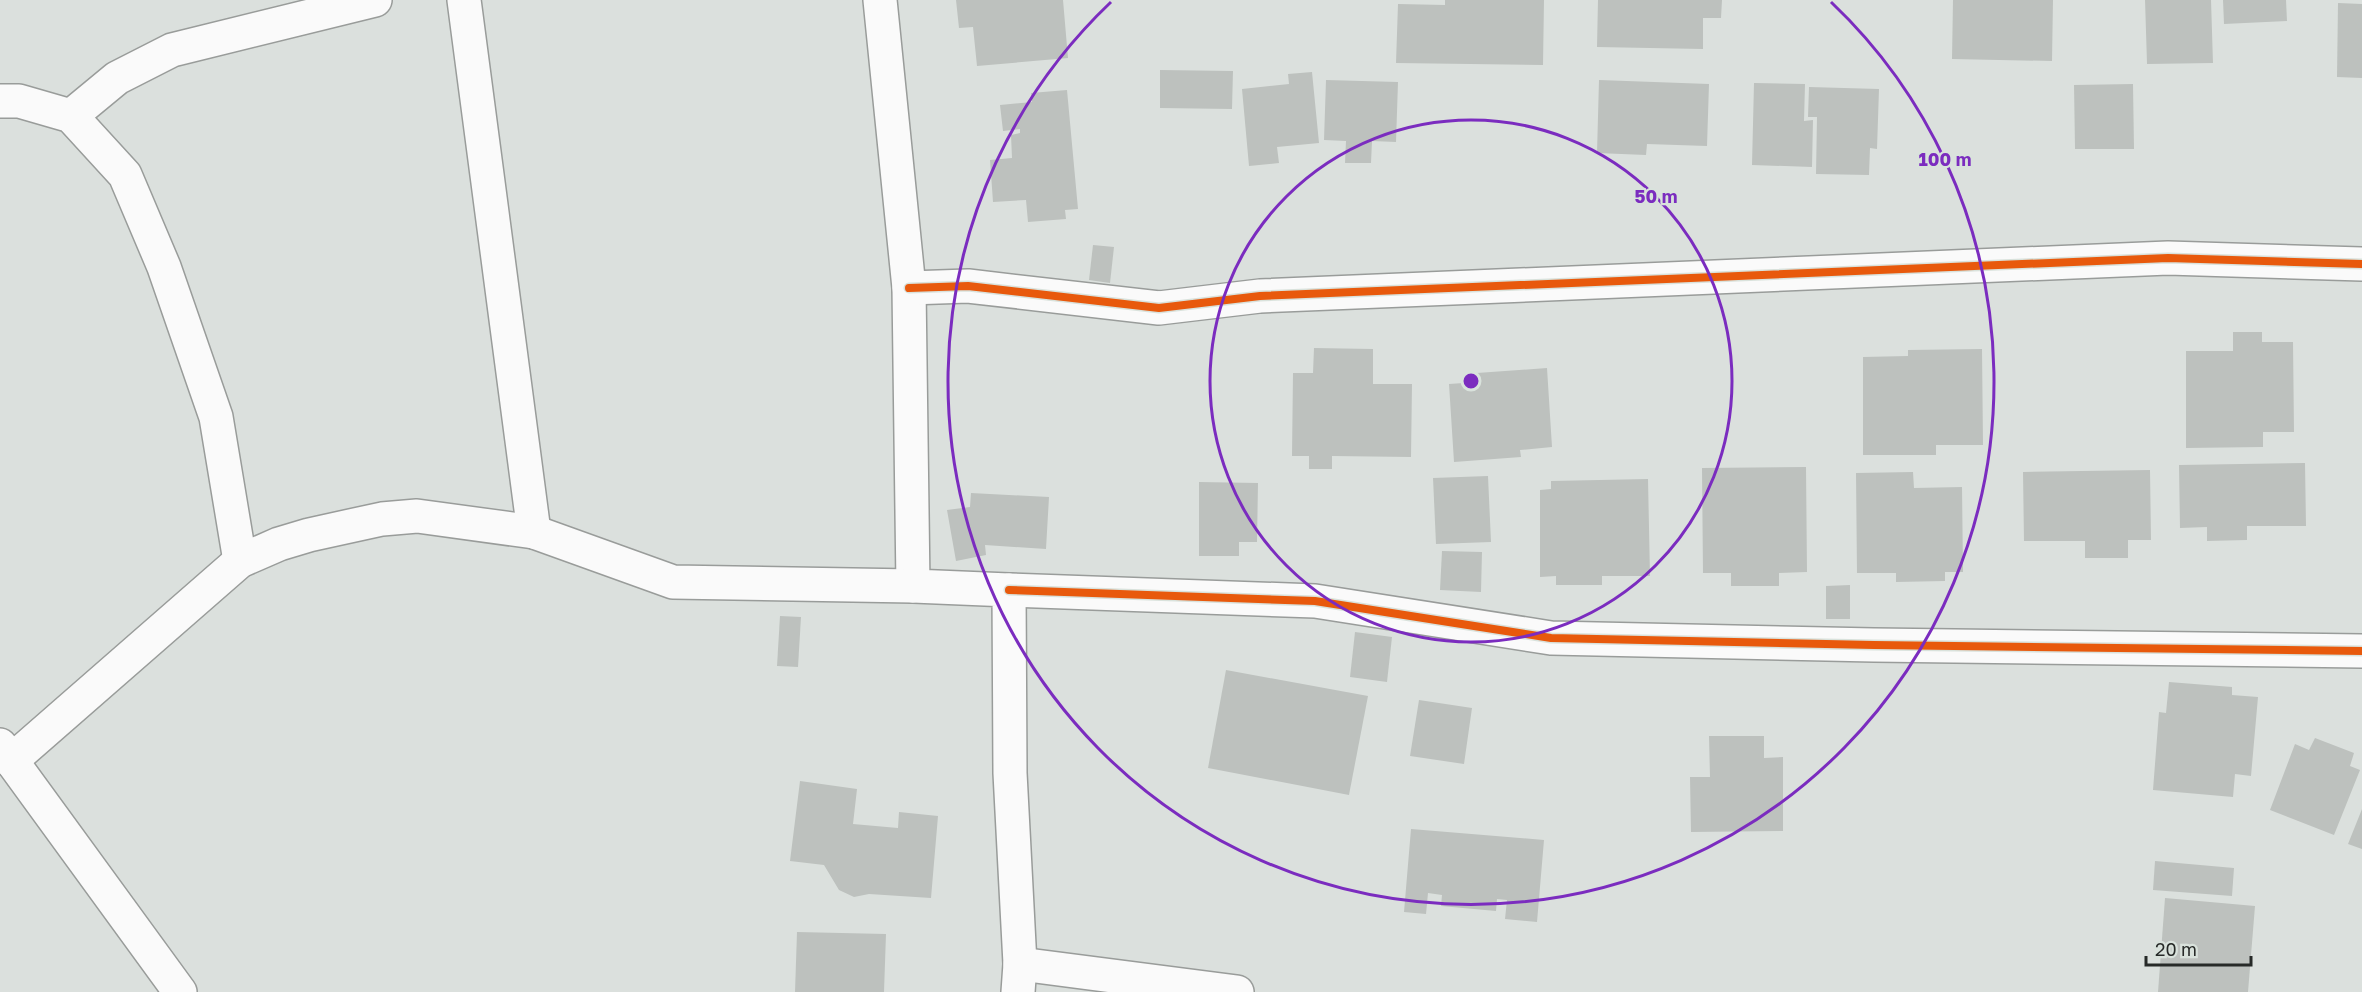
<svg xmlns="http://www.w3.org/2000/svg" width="2362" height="992" font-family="'Golos Text',sans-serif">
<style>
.building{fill:#bdc1be}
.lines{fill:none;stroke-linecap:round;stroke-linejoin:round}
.minor-casing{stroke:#999c9a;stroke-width:36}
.minor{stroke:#fafafa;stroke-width:33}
.cycleway-casing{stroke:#d9e2dc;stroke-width:11}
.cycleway{stroke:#e8590c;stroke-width:8}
.ring{fill:none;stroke:#7b2cbf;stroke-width:3}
.centre{fill:#7b2cbf;stroke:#d9e2dc;stroke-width:3}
.ring-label{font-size:18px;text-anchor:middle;font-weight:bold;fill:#7b2cbf;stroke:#d9e2dc;stroke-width:4.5;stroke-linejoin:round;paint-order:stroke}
</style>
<rect width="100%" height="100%" fill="#dbe0dd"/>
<!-- building -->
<g class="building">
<path d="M956,0H1063L1068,58L977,66L973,27L959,28Z"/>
<path d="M1445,0H1544L1543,65L1396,63L1398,4L1445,5Z"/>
<path d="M1598,0H1722L1721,18H1703V49L1597,47Z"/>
<path d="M1953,0H2053L2052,61L1952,59Z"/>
<path d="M2145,0H2211L2213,63L2147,64Z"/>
<path d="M2223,0H2286L2287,21L2224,24Z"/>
<path d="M2338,3L2362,4V78L2337,77Z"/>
<path d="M1160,70L1233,71L1232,109L1160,108Z"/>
<path d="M1312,72L1319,143L1277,147L1279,163L1249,166L1242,89L1289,84L1288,74Z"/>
<path d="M1326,80L1398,82L1396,142L1372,141L1371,163H1345L1346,141L1324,140Z"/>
<path d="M1599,80L1709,84L1707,146L1647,144L1646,155L1597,153Z"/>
<path d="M1754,83L1805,84L1804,121L1813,120L1812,167L1752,165Z"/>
<path d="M2133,84L2134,149H2075L2074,85Z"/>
<path d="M1809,87L1879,89L1877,149L1870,148L1869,175L1816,174L1817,117H1808Z"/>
<path d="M1067,90L1078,209L1065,210L1066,219L1028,222L1026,200L993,202L990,160L1012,158L1011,135L1020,133V129L1003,131L1000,105L1032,102L1031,93Z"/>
<path d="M1093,245L1114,247L1110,283L1089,280Z"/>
<path d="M2233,332H2262V342H2293L2294,432H2263V447L2186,448V351H2233Z"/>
<path d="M1314,348L1373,349V384H1412L1411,457L1332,456V469H1309V456H1292L1293,373H1313Z"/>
<path d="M1982,349L1983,445H1936V455H1863V357L1908,356V350Z"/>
<path d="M1547,368L1552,447L1520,450L1521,457L1454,462L1449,384L1478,382L1477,373Z"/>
<path d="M2305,463L2306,526H2247V540L2207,541V527L2180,528L2179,465Z"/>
<path d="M1806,467L1807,572L1779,573V586H1731V573H1703L1702,468Z"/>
<path d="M2150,470L2151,540H2128V558H2085V541H2024L2023,472Z"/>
<path d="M1913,472L1914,488L1962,487L1963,572H1945V581L1896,582V573H1857L1856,473Z"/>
<path d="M1488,476L1491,542L1436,544L1433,478Z"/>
<path d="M1648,479L1650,576H1602V585H1556V576L1540,577V490L1551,489V481Z"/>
<path d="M1199,482L1258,483L1257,542H1239V556H1199Z"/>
<path d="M971,493L1049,497L1046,549L985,545L986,555L956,561L947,510L970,507Z"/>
<path d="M1442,551L1482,552L1481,592L1440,590Z"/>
<path d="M1850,585V619H1826V586Z"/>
<path d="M780,616L801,617L798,667L777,666Z"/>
<path d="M1355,632L1392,637L1387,682L1350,677Z"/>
<path d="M1226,670L1368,696L1349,795L1208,768Z"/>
<path d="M2169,682L2232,687V695L2258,697L2251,776L2235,774L2233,797L2153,790L2159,712L2166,713Z"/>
<path d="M1419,700L1472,708L1464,764L1410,756Z"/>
<path d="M1709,736H1764V758L1783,757V831L1691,832L1690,777H1710Z"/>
<path d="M2315,738L2354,753L2350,766L2360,770L2334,835L2270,810L2295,744L2309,750Z"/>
<path d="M800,781L857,789L853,824L898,828L899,812L938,816L931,898L869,894L854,897L839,890L824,865L790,861Z"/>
<path d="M2362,809V849L2348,844Z"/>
<path d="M1411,829L1544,840L1537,922L1505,919L1507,900L1497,899L1496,911L1441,906L1442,895L1428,893L1426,914L1404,912Z"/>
<path d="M2155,861L2234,868L2232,896L2153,890Z"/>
<path d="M2165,898L2255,906L2248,992H2158Z"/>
<path d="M797,932L886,934L884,992H795Z"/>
</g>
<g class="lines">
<defs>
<g id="minor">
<path d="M464,0L534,532"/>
<path d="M880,0L909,288L913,586L1009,590L1010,773L1020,964L1018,992"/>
<path d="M0,101H19L71,116L125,175L164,267L216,417L240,561"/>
<path d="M71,116L117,78L172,50L375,0"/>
<path d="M909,288L968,286L1159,308L1260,296L2168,258L2362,264"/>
<path d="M1009,590L1315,601L1551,638L1874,645L2362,651"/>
<path d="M0,745L180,992"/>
<path d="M11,761L240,561L279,544L309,535L382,519L417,516L534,532L673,582L913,586"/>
<path d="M1020,964L1237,992"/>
</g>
</defs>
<!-- minor casing -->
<use href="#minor" class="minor-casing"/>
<!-- minor -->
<use href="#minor" class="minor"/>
<defs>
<g id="cycleway">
<path d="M909,288L968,286L1159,308L1260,296L2168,258L2362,264"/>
<path d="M1009,590L1315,601L1551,638L1874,645L2362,651"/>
</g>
</defs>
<!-- cycleway casing -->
<use href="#cycleway" class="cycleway-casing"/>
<!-- cycleway -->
<use href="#cycleway" class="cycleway"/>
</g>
<!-- distance rings -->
<g class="ring">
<circle cx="1471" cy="381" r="261"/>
<path d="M1831 2A523 523 0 1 1 1111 2"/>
</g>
<circle cx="1471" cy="381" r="9" class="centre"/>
<g class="ring-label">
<text x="1945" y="166">100 m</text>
<text x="1656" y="203">50 m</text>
</g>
<!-- scale -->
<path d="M2146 956v9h105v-9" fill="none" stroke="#272a28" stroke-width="3"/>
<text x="2155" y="956" font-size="18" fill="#272a28" stroke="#d9e2dc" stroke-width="4.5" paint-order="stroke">20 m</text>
</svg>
